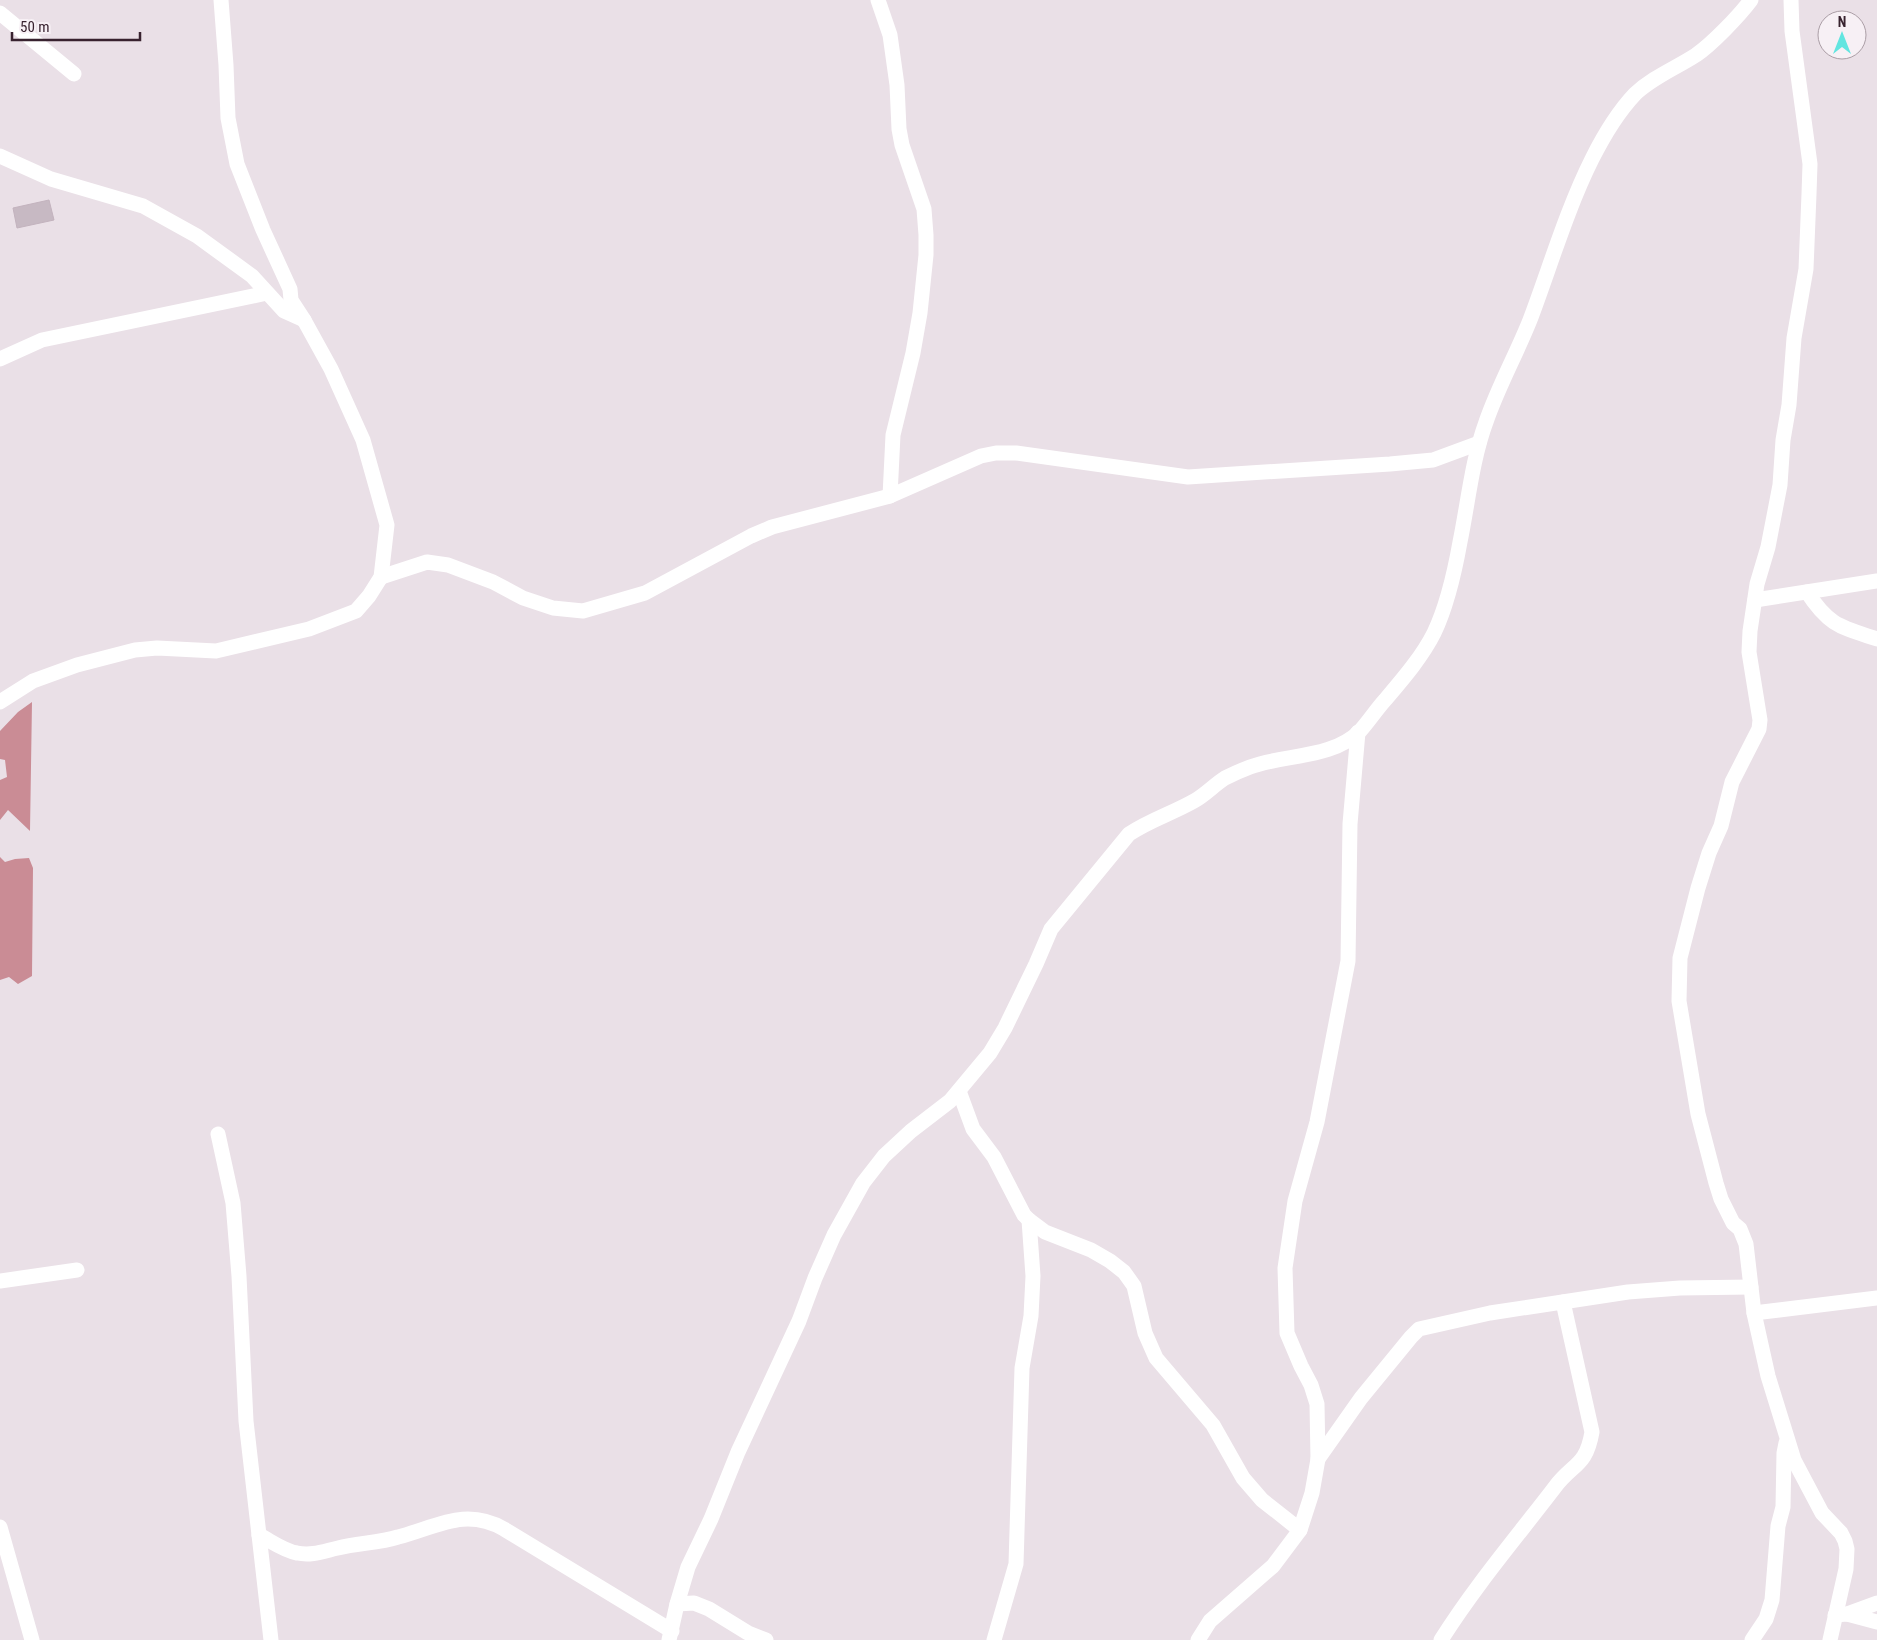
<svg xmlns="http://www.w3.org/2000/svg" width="1877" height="1640" font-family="'Roboto Condensed',sans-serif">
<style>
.water{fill:#ca8c95}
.building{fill:#c7b9c3;stroke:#c3b3be}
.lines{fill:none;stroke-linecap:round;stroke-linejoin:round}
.street{stroke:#fff;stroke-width:15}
</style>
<rect width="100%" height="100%" fill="#eae0e7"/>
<!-- water -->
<g class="water">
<path d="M32,702L30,831L8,810L0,820V780L7,777L5,760L0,759V731L18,712Z"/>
<path d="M0,857L5,862L15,859L29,858L33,868L32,976L18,984L9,977L0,980Z"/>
</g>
<!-- building -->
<path class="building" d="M49,200L54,220L17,228L13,208Z"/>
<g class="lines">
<!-- street -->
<g class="street">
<path d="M878,0L890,35L897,85L899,129L902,145L924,209L926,235V255L920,313L913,353L893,435L890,496"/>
<path d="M1791,0L1792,31L1810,164L1809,194L1806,269L1794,338L1789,405L1783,440L1780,485L1768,547L1757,584L1750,631L1749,652L1760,720L1759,729L1732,782L1721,826L1709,853L1698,888L1680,958L1679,1001L1698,1114L1716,1183L1721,1199L1733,1223L1740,1229L1746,1244L1754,1313L1768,1376L1794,1460L1822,1513L1841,1533L1845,1541L1847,1549L1846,1569L1830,1640"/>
<path d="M0,13L74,74"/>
<path d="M0,156L51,179L143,206L197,236L252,276L284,311L304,320"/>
<path d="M0,359L42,340L267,293"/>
<path d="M381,577L427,562L448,565L493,582L523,598L553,608L583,611L645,593L751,536L772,527L890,496L981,456L996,453H1016L1188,477L1390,464L1433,460L1479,443"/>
<path d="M1807,592C1829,626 1841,627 1877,639"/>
<path d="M1755,600L1877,581"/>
<path d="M0,702L33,681L77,665L135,650L157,648L216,651L309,629L356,611L369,596L381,577L387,525L363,440L331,369L304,320L291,300L290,289L263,230L237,164L228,118L226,65L221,0"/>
<path d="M959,1091L973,1129L994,1157L1024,1215L1029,1220L1045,1232L1091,1250L1110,1261L1124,1272L1134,1286L1145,1333L1156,1358L1213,1425L1243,1478L1262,1500L1300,1530"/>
<path d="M218,1134L233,1203L239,1276L246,1421L271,1640"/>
<path d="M0,1281L77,1270"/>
<path d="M1754,1313L1877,1298"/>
<path d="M1318,1459L1361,1398L1411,1337L1419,1329L1490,1313L1628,1292L1680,1288L1751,1287"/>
<path d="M0,1527L32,1640"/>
<path d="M259,1535C271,1541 284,1551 297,1553C312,1556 324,1551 338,1548C358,1543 379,1543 398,1537C437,1527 465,1507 504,1529L672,1631"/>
<path d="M677,1604L694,1603L709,1609L748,1633L766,1640"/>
<path d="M1847,1614L1877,1622"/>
<path d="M1835,1615L1847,1614L1877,1603"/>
<path d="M669,1640L677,1604L688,1567L711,1519L738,1452L799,1321L815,1278L834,1235L863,1183L884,1156L911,1131L950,1101L990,1053L1005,1028L1036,964L1051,929L1129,834C1150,820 1173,813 1194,801C1205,795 1214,785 1225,778C1233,774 1242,770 1250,767C1285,754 1332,759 1360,731C1369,721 1376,710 1385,700C1402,680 1422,657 1434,633C1446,608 1455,570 1460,542C1468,503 1472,460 1486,422C1498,387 1516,355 1530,320C1550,267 1567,209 1592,159C1603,137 1618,112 1635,94C1653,77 1676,68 1696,55C1712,44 1739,16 1751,0"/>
<path d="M994,1640L1016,1564L1022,1368L1031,1316L1033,1276L1029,1220"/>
<path d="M1198,1640L1210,1621L1273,1566L1300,1530L1312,1493L1318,1459L1317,1404L1311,1385L1301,1366L1287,1333L1285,1268L1295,1201L1317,1122L1348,961L1350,824L1358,732"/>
<path d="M1441,1640C1475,1586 1516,1538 1555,1487C1573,1463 1586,1467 1592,1432L1563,1302"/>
<path d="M1752,1640L1766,1619L1772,1600L1778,1526L1783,1507L1784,1453L1786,1443"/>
</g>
</g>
<!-- north arrow -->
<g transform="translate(1842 35)"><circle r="24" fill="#f7f0f5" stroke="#ab9ea6"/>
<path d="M0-4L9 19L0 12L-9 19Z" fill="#62e5e0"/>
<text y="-8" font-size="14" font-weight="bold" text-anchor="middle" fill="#38222f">N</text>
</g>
<!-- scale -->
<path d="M12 32v8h128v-8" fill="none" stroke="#38222f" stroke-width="2.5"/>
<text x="20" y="32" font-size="15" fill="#38222f" stroke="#f7f0f5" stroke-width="4" paint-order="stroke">50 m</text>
</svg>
